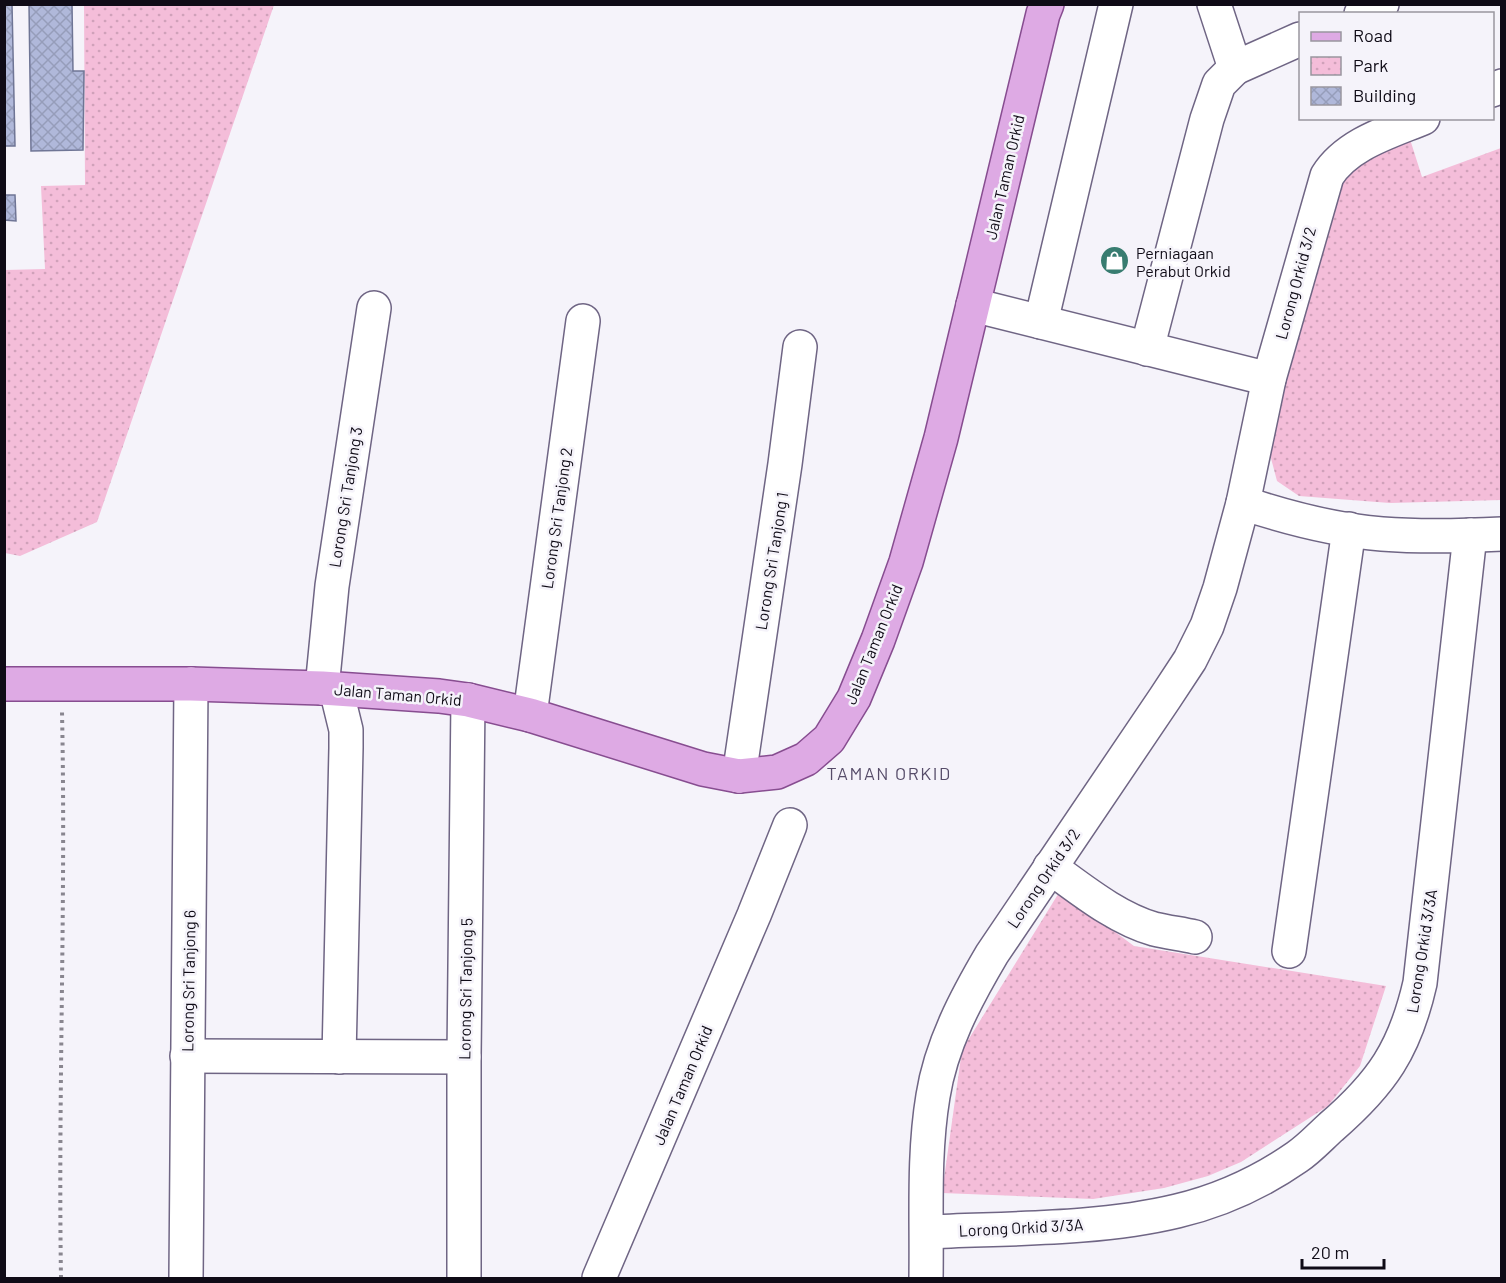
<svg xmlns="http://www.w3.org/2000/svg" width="1506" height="1283" font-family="Barlow,sans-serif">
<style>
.park{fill:url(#park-dots)}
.building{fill:url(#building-cross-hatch);stroke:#6f7595;stroke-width:1.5}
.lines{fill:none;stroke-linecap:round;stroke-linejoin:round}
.minor-casing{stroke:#6f6584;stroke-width:36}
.major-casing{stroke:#874d90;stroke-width:36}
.path{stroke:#89868f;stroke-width:4;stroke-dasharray:3 4.5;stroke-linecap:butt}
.minor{stroke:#fff;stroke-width:33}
.major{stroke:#deaae4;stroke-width:33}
.labels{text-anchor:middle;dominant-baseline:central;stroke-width:5;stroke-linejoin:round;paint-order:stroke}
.street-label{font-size:16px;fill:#0f0b16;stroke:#f5f3fa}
.poi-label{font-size:16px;fill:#0f0b16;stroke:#f5f3fa;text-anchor:start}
.neighbourhood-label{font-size:18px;letter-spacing:1.5px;fill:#564c69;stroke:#f5f3fa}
</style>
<defs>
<pattern id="park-dots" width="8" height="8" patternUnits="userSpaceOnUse" patternTransform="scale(1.5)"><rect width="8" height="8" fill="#f4bdd9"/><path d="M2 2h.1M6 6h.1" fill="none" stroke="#d0a1ba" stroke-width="1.8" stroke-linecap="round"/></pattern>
<pattern id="building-cross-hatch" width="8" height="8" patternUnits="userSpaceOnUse" patternTransform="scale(1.5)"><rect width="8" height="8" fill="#b0b8da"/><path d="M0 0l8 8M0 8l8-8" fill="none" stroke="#969dba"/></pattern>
</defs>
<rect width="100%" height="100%" fill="#f5f3fa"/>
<!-- park -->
<g class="park">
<path d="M84,5H274L97,522L20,556L5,553V270L45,269L41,186L85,185Z"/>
<path d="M1409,136L1422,177L1501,148V500L1390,503L1299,496L1277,481L1268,447L1332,186L1355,158Z"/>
<path d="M1060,891L1134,946L1386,986L1360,1066L1328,1106L1241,1162L1208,1176L1164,1188L1093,1199L942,1193L962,1050Z"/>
</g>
<!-- building -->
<g class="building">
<path d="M4,4H12L15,146H4Z"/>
<path d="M29,4H72L73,71H84L83,150L31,151Z"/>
<path d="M4,195H15L16,221L4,220Z"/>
</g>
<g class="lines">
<defs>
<g id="minor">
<path d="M1361,14L1382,4"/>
<path d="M1235,68L1300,39"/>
<path d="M1492,90L1502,86"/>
<path d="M973,305L1269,379"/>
<path d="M1041,322L1116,4"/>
<path d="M1147,349L1207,119L1219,84L1235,68L1214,4"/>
<path d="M1243,503C1288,518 1334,530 1382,534C1421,537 1462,536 1502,534"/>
<path d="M322,688L332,586L374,308"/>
<path d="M336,689L346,730V748L339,1057"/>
<path d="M530,715L583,321"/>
<path d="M739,776L785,464L800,347"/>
<path d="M1050,867C1082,890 1116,918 1154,929C1167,932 1181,934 1195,937"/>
<path d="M1289,951L1349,529"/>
<path d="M187,1056L464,1057"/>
<path d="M927,1232C1007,1228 1098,1230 1177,1211C1219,1201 1261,1182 1297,1157C1309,1149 1320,1137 1331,1127C1382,1083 1405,1049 1420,983L1470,535"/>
<path d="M186,1278L191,684"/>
<path d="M464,1278V1057L468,700"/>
<path d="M599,1278L754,915L790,825"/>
<path d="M926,1278C927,1218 923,1156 933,1096C941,1045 966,998 992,954L1165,698L1190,660L1207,626L1220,588L1243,503L1269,379L1327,176C1347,144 1389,132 1423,118"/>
</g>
<path id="major" d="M4,684H191L322,688L439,696L468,700L530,715L703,769L739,776L777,772L806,759L829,739L854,698L878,640L906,562L941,438L1043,14L1047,4"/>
</defs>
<!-- minor casing -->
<use href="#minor" class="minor-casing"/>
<!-- major casing -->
<use href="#major" class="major-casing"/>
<!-- path -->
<path class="path" d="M61,1278C58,1090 66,901 62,712"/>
<!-- minor -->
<use href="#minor" class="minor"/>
<!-- major -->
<use href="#major" class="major"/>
</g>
<!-- icons -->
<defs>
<symbol id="shop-disc" viewBox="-11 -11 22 22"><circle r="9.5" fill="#387c70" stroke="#f5f3fa"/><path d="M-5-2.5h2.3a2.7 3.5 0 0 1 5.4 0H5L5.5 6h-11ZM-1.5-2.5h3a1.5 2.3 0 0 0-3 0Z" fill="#fff"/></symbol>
</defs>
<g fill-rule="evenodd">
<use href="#shop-disc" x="1098" y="244" width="33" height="33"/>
</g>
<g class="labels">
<!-- street labels -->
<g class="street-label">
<text transform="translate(1004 177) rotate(-77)">Jalan Taman Orkid</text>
<text transform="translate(1295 283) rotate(-75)">Lorong Orkid 3/2</text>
<text transform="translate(345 497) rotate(-81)">Lorong Sri Tanjong 3</text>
<text transform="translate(556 518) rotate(-82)">Lorong Sri Tanjong 2</text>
<text transform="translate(771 561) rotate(-81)">Lorong Sri Tanjong 1</text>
<text transform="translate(873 644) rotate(-68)">Jalan Taman Orkid</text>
<text transform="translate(398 694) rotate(5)">Jalan Taman Orkid</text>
<text transform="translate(1043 878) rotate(-56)">Lorong Orkid 3/2</text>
<text transform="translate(1421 951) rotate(-81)">Lorong Orkid 3/3A</text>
<text transform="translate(188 981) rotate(-89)">Lorong Sri Tanjong 6</text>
<text transform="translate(465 989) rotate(-89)">Lorong Sri Tanjong 5</text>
<text transform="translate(682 1085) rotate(-67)">Jalan Taman Orkid</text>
<text transform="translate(1021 1227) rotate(-3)">Lorong Orkid 3/3A</text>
</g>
<!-- poi labels -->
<g class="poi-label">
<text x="1136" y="252">Perniagaan<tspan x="1136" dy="18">Perabut Orkid</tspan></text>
</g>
<!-- neighbourhood labels -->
<g class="neighbourhood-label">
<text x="889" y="773">TAMAN ORKID</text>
</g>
</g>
<!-- border -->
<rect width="1506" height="1283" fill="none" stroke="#0f0b16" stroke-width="12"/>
<!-- legend -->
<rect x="1299" y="12" width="195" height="108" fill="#f5f3fa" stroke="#99969f" stroke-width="1.5"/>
<rect x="1311" y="32" width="30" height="9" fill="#deaae4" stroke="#99969f" stroke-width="1.5"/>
<text x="1353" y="42" font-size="18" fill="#0f0b16">Road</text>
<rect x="1311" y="57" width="30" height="18" fill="url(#park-dots)" stroke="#99969f" stroke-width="1.5"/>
<text x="1353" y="72" font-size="18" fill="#0f0b16">Park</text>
<rect x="1311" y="87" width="30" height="18" fill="url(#building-cross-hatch)" stroke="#99969f" stroke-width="1.5"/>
<text x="1353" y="102" font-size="18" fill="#0f0b16">Building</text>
<!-- scale -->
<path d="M1302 1259v9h82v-9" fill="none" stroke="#0f0b16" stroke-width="3"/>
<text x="1311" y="1259" font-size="18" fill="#0f0b16" stroke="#f5f3fa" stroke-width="4.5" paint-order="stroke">20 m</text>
</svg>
